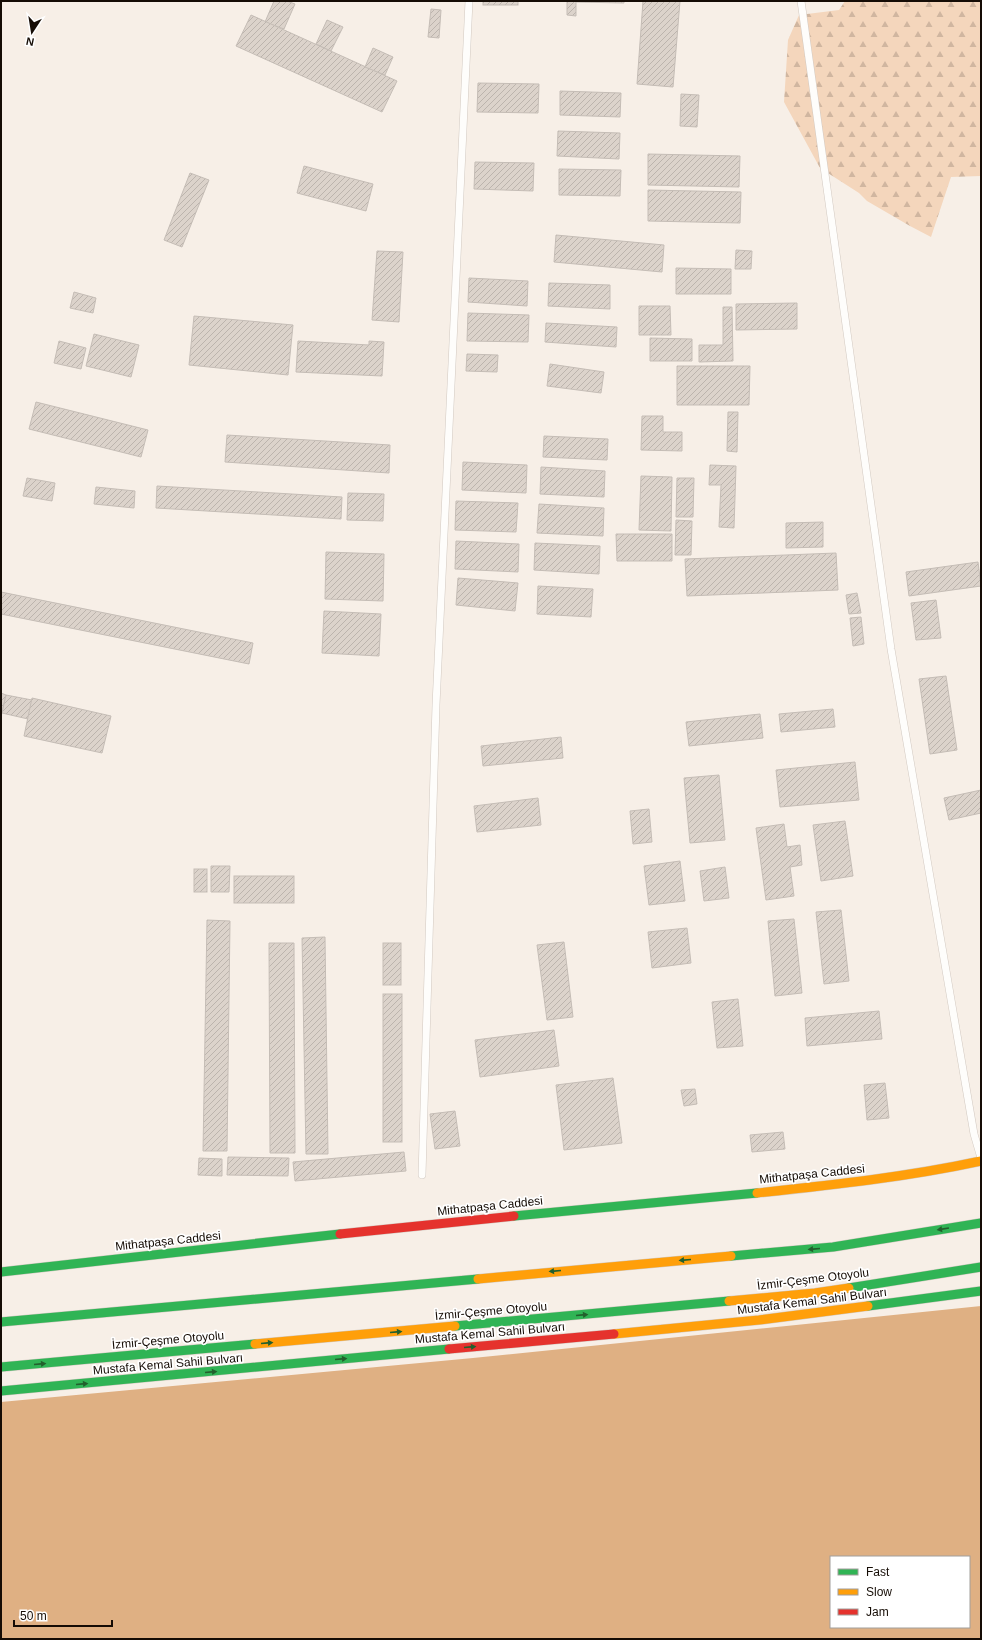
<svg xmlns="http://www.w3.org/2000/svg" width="982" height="1640" font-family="Arial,sans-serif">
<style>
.forest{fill:url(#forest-firs)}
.water{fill:#dfb083;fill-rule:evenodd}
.building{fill:url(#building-hatch);stroke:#c5bdb6}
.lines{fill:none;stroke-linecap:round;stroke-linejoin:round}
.lane-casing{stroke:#d2c9c1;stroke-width:8}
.fast-casing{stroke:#d2c9c1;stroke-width:10}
.slow-casing{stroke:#d2c9c1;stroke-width:10}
.jam-casing{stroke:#d2c9c1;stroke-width:10}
.lane{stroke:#fefdfb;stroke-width:7}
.fast{stroke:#30b455;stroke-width:9}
.slow{stroke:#ff9f0a;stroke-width:9}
.jam{stroke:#e5322d;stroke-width:9}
.oneway{fill:#22602d}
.labels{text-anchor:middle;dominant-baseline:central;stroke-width:3.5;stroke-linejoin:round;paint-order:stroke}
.street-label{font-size:12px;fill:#150c05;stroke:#fff}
</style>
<defs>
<pattern id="forest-firs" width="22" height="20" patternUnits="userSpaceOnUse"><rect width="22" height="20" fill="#f4d6bc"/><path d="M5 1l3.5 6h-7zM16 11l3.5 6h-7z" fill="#d0b6a0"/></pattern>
<pattern id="building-hatch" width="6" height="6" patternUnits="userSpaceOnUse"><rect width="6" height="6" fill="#dcd3cb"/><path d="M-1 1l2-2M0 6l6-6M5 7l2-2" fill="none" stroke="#bcb4ad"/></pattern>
</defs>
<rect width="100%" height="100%" fill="#f7efe7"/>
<!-- forest -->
<path class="forest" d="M845,1H981V176L951,177L931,237L910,226L867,201L859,193L820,168L784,102L788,40L799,15L839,10Z"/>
<!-- water -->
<path class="water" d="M981,1306V1639H1V1402L473,1358ZM831,1557H969V1627H831Z"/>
<!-- building -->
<g class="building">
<path d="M274,1H287L295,4L284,29L265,22Z"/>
<rect x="483" y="1" width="35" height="4"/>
<path d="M567,1H624V3L576,2V16L567,15Z"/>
<path d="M643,1H680L673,87L637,84Z"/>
<path d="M431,9L441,10L439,38L428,37Z"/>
<path d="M251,15L397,81L382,112L236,46Z"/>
<path d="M327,20L343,27L331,51L316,44Z"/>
<path d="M373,48L393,57L385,75L365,67Z"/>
<path d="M478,83L539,84L538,113L477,112Z"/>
<path d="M560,91L621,93L620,117L560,115Z"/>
<path d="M681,94L699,95L697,127L680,126Z"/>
<path d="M558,131L620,133L619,159L557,156Z"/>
<path d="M648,154L740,156L739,187L648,185Z"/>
<path d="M475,162L534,163L533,191L474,189Z"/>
<path d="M304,166L373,184L366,211L297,193Z"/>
<path d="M559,169L621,170L620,196L559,195Z"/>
<path d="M190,173L209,180L182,247L164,240Z"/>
<path d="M648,190L741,192L740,223L648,221Z"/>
<path d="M556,235L664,245L662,272L554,262Z"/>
<path d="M736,250L752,251L751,269H735Z"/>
<path d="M377,251L403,252L399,322L372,320Z"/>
<path d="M676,268L731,269V294H676Z"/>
<path d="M469,278L528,281L527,306L468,302Z"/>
<path d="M549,283L610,285V309L548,306Z"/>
<path d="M74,292L96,298L93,313L70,308Z"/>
<path d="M797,303V329L736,330V304Z"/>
<path d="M639,306H670L671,335H639Z"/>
<path d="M723,307H732L733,361L699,362V345H723Z"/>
<path d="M468,313L529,315L528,342L467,341Z"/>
<path d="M194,316L293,325L288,375L189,365Z"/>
<path d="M546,323L617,327L616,347L545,342Z"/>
<path d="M94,334L139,345L131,377L86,366Z"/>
<path d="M650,338L692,339V361H650Z"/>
<path d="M59,341L86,348L81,369L54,363Z"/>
<path d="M298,341L369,345V341L384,342L382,376L296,372Z"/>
<path d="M467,354L498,355L497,372L466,371Z"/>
<path d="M550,364L604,372L601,393L547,386Z"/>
<path d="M677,366H750L749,405H677Z"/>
<path d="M36,402L148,430L141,457L29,429Z"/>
<path d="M728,412H738L737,452L727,451Z"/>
<path d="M642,416H663V432H682V451L641,450Z"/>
<path d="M227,435L390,445L389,473L225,462Z"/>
<path d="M544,436L608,439L607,460L543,457Z"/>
<path d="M463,462L527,465L526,493L462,490Z"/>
<path d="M710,465L736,466L734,528L719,527L721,485H709Z"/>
<path d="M541,467L605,471L604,497L540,494Z"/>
<path d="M641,476L672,477L671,531L639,530Z"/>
<path d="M27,478L55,483L52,501L23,496Z"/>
<path d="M677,478H694L693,517H676Z"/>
<path d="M157,486L342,497L341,519L156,508Z"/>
<path d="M96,487L135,491L134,508L94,504Z"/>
<path d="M348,493L384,494L383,521L347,520Z"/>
<path d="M456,501L518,503L516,532L455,530Z"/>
<path d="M539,504L604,508L603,536L537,533Z"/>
<path d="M676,520L692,521L691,555H675Z"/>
<path d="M823,522V547L786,548V523Z"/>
<path d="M616,534H672V561H617Z"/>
<path d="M456,541L519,544L518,572L455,569Z"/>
<path d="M535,543L600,546L599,574L534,570Z"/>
<path d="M326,552L384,554L383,601L325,599Z"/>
<path d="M836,553L838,590L687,596L685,559Z"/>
<path d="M978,562L981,586L909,596L906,572Z"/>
<path d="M458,578L518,583L515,611L456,605Z"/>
<path d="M538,586L593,589L591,617L537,614Z"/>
<path d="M1,592L253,643L249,664L1,614Z"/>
<path d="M857,593L861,613L849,614L846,595Z"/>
<path d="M936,600L941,638L916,640L911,603Z"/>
<path d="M324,611L381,614L379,656L322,653Z"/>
<path d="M861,617L864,644L853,646L850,618Z"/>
<path d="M946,676L957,750L930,754L919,679Z"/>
<path d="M1,693L6,695L1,717Z"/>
<path d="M6,695L32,700L28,719L2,713Z"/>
<path d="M32,698L111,716L102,753L24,736Z"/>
<path d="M833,709L835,727L781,732L779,714Z"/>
<path d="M760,714L763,738L689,746L686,722Z"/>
<path d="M561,737L563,758L483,766L481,746Z"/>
<path d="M855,762L859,800L780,807L776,770Z"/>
<path d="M719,775L725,840L690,843L684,778Z"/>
<path d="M981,790V813L949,820L944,798Z"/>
<path d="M538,798L541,825L477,832L474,806Z"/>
<path d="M649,809L652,842L633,844L630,811Z"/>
<path d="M845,821L853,876L821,881L813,825Z"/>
<path d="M784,824L787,847L800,845L802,865L790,867L794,896L766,900L756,828Z"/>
<path d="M680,861L685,901L649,905L644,866Z"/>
<path d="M211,866H230L229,892H211Z"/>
<path d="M725,867L729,898L704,901L700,871Z"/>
<rect x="194" y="869" width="13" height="23"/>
<rect x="234" y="876" width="60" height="27"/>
<path d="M841,910L849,981L824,984L816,912Z"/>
<path d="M794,919L802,993L775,996L768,921Z"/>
<path d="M207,920L230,921L227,1151H203Z"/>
<path d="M687,928L691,963L652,968L648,932Z"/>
<path d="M325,937L328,1154H306L302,938Z"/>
<path d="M564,942L573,1017L547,1020L537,945Z"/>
<path d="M269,943H294L295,1153H270Z"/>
<rect x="383" y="943" width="18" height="42"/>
<rect x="383" y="994" width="19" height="148"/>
<path d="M738,999L743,1046L717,1048L712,1002Z"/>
<path d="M879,1011L882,1039L807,1046L805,1018Z"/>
<path d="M554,1030L559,1066L480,1077L475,1040Z"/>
<path d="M613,1078L622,1143L564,1150L556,1085Z"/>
<path d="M885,1083L889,1118L867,1120L864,1085Z"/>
<path d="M695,1089L697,1104L684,1106L681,1090Z"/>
<path d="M455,1111L460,1146L435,1149L430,1114Z"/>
<path d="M783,1132L785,1149L752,1152L750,1135Z"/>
<path d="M404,1152L406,1171L295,1181L293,1162Z"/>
<path d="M228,1157L289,1158L288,1176L227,1175Z"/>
<path d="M199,1158L222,1159V1176L198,1175Z"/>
</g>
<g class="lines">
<defs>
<g id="lane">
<path d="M801,1L891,649L974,1134L981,1158"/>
<path d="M422,1175L436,705L469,1"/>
</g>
<g id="fast">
<path d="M514,1216L757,1193"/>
<path d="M731,1256L833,1247L981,1223"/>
<path d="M1,1272L340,1234"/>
<path d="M849,1288L981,1267"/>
<path d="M868,1306L981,1291"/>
<path d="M1,1322L478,1279"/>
<path d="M455,1326L729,1301"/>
<path d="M1,1367L255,1344"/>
<path d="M1,1391L449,1349"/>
</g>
<g id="slow">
<path d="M757,1193C832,1185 907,1177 981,1161"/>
<path d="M478,1279L731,1256"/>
<path d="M729,1301L815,1293L849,1288"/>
<path d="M614,1334L759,1320L868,1306"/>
<path d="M255,1344L455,1326"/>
</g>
<g id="jam">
<path d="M340,1234L514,1216"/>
<path d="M449,1349L614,1334"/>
</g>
</defs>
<!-- lane casing -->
<use href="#lane" class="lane-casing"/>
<!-- fast casing -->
<use href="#fast" class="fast-casing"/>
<!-- slow casing -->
<use href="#slow" class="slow-casing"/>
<!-- jam casing -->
<use href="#jam" class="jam-casing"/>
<!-- lane -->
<use href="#lane" class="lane"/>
<!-- fast -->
<use href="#fast" class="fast"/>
<!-- slow -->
<use href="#slow" class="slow"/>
<!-- jam -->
<use href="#jam" class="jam"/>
</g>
<!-- one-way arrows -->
<defs><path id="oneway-solid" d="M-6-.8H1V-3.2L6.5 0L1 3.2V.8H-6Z"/></defs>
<g class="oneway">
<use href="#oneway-solid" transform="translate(943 1229) rotate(171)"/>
<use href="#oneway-solid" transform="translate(814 1249) rotate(175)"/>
<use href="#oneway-solid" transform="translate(685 1260) rotate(175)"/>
<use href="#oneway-solid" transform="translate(555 1271) rotate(175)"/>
<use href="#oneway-solid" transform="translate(582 1315) rotate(-5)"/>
<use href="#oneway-solid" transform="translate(396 1332) rotate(-5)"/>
<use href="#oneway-solid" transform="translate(267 1343) rotate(-5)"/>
<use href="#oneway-solid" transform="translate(470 1347) rotate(-5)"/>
<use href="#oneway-solid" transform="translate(341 1359) rotate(-5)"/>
<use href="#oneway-solid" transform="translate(40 1364) rotate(-5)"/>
<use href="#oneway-solid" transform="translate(211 1372) rotate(-5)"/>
<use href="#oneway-solid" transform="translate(82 1384) rotate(-5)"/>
</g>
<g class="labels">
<!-- street labels -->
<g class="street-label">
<text transform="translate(812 1174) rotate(-6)">Mithatpaşa Caddesi</text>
<text transform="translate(490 1206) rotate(-6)">Mithatpaşa Caddesi</text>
<text transform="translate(168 1241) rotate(-6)">Mithatpaşa Caddesi</text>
<text transform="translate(813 1279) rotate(-7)">İzmir-Çeşme Otoyolu</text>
<text transform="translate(812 1301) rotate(-7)">Mustafa Kemal Sahil Bulvarı</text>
<text transform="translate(491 1311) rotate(-5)">İzmir-Çeşme Otoyolu</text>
<text transform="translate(490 1333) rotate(-5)">Mustafa Kemal Sahil Bulvarı</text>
<text transform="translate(168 1340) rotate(-5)">İzmir-Çeşme Otoyolu</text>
<text transform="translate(168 1364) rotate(-5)">Mustafa Kemal Sahil Bulvarı</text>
</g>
</g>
<!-- border -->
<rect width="982" height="1640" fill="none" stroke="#150c05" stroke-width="4"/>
<!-- legend -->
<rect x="830" y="1556" width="140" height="72" fill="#ffffff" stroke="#a19e9b"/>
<rect x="838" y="1569" width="20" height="6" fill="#30b455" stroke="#a19e9b"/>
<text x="866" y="1576" font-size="12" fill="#150c05">Fast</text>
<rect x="838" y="1589" width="20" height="6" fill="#ff9f0a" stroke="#a19e9b"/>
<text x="866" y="1596" font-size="12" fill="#150c05">Slow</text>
<rect x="838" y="1609" width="20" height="6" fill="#e5322d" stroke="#a19e9b"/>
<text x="866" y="1616" font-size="12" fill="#150c05">Jam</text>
<!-- north arrow -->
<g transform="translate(32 32) rotate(192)" stroke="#ffffff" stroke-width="3" paint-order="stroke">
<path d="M0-3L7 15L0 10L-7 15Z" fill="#150c05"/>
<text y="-6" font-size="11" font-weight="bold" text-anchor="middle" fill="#150c05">N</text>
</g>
<!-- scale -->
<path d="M14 1620v6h98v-6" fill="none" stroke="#150c05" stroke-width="2"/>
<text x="20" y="1620" font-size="12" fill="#150c05" stroke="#ffffff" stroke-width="3" paint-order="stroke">50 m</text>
</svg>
